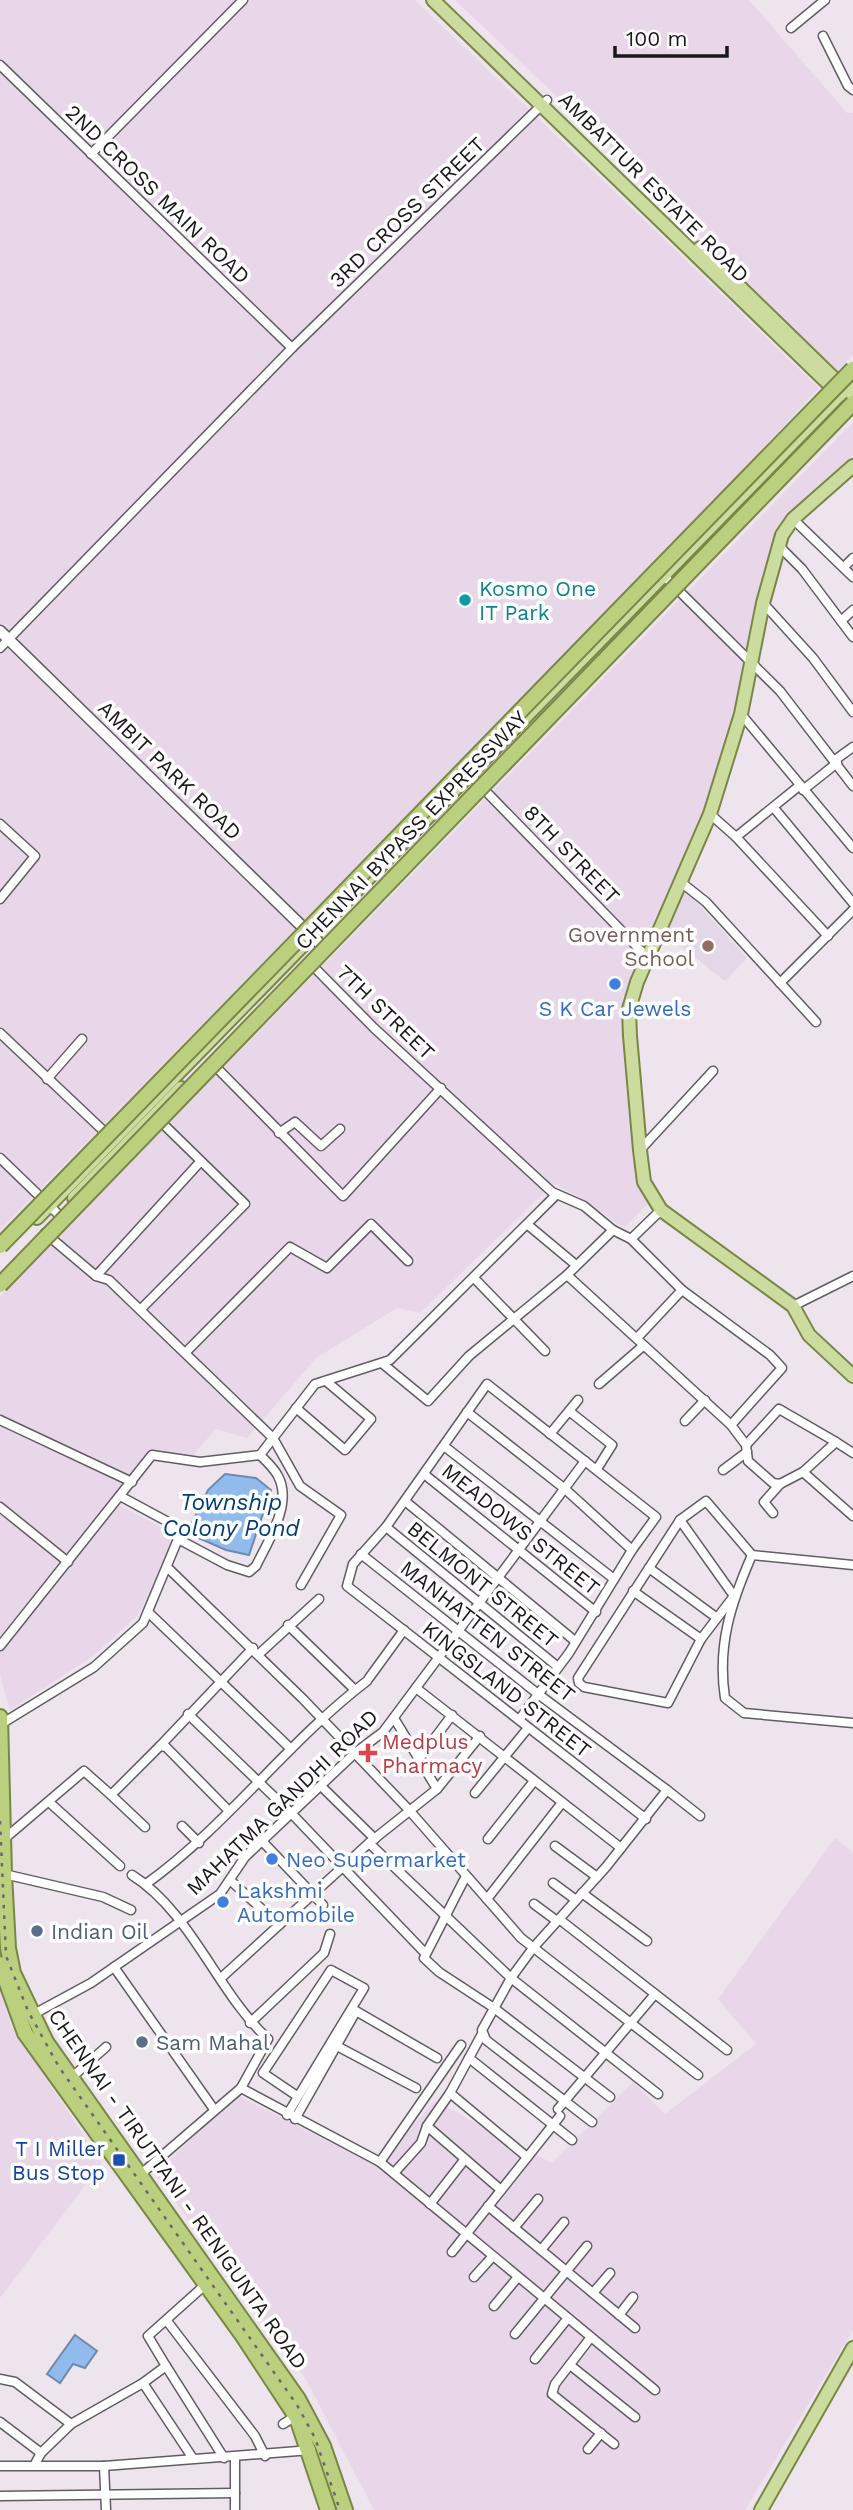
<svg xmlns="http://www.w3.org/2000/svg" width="853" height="2510" font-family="'Work Sans',sans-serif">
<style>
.built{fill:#e4d7e7}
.industrial{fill:#e8d7e9}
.water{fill:#92bbed;stroke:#6e8aae;stroke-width:2}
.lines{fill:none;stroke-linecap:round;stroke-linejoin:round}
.minor-casing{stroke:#625c64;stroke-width:11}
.tertiary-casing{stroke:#625c64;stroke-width:13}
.primary-casing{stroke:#788746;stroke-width:16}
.trunk-casing{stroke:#788746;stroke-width:18}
.minor{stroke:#fff;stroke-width:8}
.tertiary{stroke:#fff;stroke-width:10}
.primary{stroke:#ccdc9e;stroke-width:12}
.trunk{stroke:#bbd07e;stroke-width:14}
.rail{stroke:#6d686e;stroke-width:2.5;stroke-dasharray:3.5 7;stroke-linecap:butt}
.trunk-bridge-casing{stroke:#788746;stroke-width:18;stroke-linecap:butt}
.trunk-bridge{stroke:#bbd07e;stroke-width:14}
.culture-dot{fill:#0f9aa8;stroke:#fff;stroke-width:2.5}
.education-dot{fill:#8d6e63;stroke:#fff;stroke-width:2.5}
.shop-dot{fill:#3f7fe0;stroke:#fff;stroke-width:2.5}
.health-dot{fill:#e0444e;stroke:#fff;stroke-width:2.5}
.service-dot{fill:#5c6f8a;stroke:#fff;stroke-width:2.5}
.transit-dot{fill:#1a4fb4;stroke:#fff;stroke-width:2.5}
.labels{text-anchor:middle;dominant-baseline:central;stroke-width:7;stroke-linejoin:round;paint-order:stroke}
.street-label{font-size:21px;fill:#1a171a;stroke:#fff}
.culture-label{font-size:21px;fill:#0d838f;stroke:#fff;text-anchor:start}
.education-label{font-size:21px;fill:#785e54;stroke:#fff;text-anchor:end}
.shop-label{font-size:21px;fill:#366cbe;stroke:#fff;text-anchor:start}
.health-label{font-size:21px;fill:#be3a42;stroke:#fff;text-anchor:start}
.service-label{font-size:21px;fill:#4e5e75;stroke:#fff;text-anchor:start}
.transit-label{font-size:21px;fill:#164399;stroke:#fff;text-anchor:end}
.water-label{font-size:23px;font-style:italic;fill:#013e78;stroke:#fff}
</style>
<rect width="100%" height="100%" fill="#ede4ee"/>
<!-- built -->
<path class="built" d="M685,890L747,958L725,981L666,935Z"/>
<!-- industrial -->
<g class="industrial">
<path d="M0,0H415L819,388L646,573L0,1230Z"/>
<path d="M455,0H749L847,113H853V355L837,372L609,146Z"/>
<path d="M853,422V456L801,503L775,535L741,691L704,811L625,1004L622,1040L633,1160L648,1204L624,1228L578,1196L553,1184L420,1313L397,1308L316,1358L247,1438L216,1429L192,1456L150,1450L111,1501L169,1531L178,1544L138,1615L93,1656L10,1710L0,1675V1297Z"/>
<path d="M835,1838L853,1853V2330L745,2510H374L305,2378L155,2174L237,2095L376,2166L435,2101L552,2163L633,2082L665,2114L756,2044L718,1999Z"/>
<path d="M0,1988L11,2026L102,2163L0,2298Z"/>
</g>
<!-- water -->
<g class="water">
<path d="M225,1474L256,1478L271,1490L249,1555L226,1550L187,1533L208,1490Z"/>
<path d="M75,2335L97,2351L85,2368L73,2364L60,2383L47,2374Z"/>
</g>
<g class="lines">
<defs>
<g id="minor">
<path d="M791,28L825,0"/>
<path d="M823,36L848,86L853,90"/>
<path d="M0,65L292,348"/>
<path d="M91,154L243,0"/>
<path d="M793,519L853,577"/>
<path d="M778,545L802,569L853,637"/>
<path d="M844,567L853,558"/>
<path d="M665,577L780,691L853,786"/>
<path d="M763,603L813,658L853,712"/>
<path d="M841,621L853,610"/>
<path d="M0,648L292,348L547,100"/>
<path d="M741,714L853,848"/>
<path d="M835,760L853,747"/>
<path d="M470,775L648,958"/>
<path d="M803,790L837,763"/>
<path d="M774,808L853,903"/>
<path d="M710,814L736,837L828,936"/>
<path d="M0,824L35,856L0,899"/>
<path d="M736,837L799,786"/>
<path d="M682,883L706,902L816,1022"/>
<path d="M309,962L374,1028L552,1192L584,1206L613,1230"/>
<path d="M780,983L853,910"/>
<path d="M0,1033L109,1136"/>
<path d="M212,1063L343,1196L441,1088"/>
<path d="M47,1079L82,1039"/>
<path d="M279,1133L295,1122L321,1146L340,1129"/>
<path d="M640,1150L713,1071"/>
<path d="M0,1158L59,1215"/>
<path d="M661,1210L631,1239L613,1230L567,1275L731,1425L746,1445L748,1461L773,1483L780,1484L803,1472L836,1442L853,1453"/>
<path d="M528,1225L576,1265"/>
<path d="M45,1233L96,1276L109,1280L273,1438L300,1486L341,1515L301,1585"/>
<path d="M631,1239L682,1290L637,1338"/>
<path d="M96,1276L200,1162"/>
<path d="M474,1278L545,1351"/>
<path d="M682,1290L770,1355L782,1368L731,1425"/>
<path d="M793,1306L853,1276"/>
<path d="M141,1309L245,1204L158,1119"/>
<path d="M186,1352L290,1247L327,1268L371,1224L408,1261"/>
<path d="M383,1364L428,1401L469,1356L567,1275"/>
<path d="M599,1384L643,1346"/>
<path d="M296,1408L345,1450L371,1419L326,1381"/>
<path d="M569,1411L612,1445L597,1469"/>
<path d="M467,1412L565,1489L632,1550"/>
<path d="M0,1420L132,1482"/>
<path d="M685,1421L705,1400"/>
<path d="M550,1434L578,1400"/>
<path d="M746,1445L779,1409L836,1442"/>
<path d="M444,1446L614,1579"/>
<path d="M723,1470L747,1452"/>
<path d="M803,1472L853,1516"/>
<path d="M424,1474L596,1612"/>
<path d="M405,1501L575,1641"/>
<path d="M0,1507L68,1562"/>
<path d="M773,1513L764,1502L780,1484"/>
<path d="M386,1527L558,1667"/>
<path d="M178,1539L227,1565L249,1572L256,1566C268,1541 293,1504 278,1476C274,1468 266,1461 260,1455"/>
<path d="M361,1554L538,1694L667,1790L606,1867L533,1948L511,1978L482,2030L486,2040L592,2122"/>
<path d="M752,1555C731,1603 717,1645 725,1698L744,1713L853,1723"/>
<path d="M168,1568L303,1699L409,1810L521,1938L698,2075"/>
<path d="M649,1568L680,1520"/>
<path d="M633,1591L701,1639"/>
<path d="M734,1596L680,1520L706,1501L752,1555L853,1565"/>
<path d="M148,1612L291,1749"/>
<path d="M717,1618L649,1568L578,1678L579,1683L584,1687L668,1703L701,1639L734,1596"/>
<path d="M288,1625L355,1690"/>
<path d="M0,1646L152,1455L200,1462L260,1455L315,1384L390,1360L556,1195"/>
<path d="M259,1654L319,1599"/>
<path d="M369,1678L404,1630"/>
<path d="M416,1688L621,1848"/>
<path d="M188,1714L292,1814L425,1953"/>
<path d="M519,1720L569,1653L632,1550L656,1517L487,1384L386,1527L353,1564L347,1586L646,1819"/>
<path d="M1,1724L94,1667L143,1623L178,1539L170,1523L120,1496"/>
<path d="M160,1746L253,1648"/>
<path d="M419,1759L452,1715"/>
<path d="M321,1786L375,1839"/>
<path d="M437,1789L480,1736"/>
<path d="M667,1790L700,1816"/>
<path d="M475,1793L528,1728"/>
<path d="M111,1795L145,1827"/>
<path d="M49,1802L120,1866"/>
<path d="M182,1826L199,1843"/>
<path d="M488,1839L534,1781"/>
<path d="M3,1840L84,1771L111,1795L160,1746L166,1747L229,1811"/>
<path d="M262,1841L323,1905"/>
<path d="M369,1843L511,1978L658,2094"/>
<path d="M555,1846L597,1877"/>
<path d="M4,1874L103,1897L131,1910"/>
<path d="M132,1875C192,1913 217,1992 268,2039L241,2088L141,2174"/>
<path d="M466,1876L424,1958L439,1972L494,2008L610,2097"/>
<path d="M230,1880L279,1925"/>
<path d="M553,1883L576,1900"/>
<path d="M146,1884C228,1825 287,1742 367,1681"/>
<path d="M582,1893L647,1941"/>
<path d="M487,1899L561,1804"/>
<path d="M534,1904L557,1921"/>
<path d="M559,1919L727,2050"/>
<path d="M114,1967L213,2108"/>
<path d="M221,1978L369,1843L437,1789L394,1718"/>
<path d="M356,2011L437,2058"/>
<path d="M32,2015L91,1983L220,1894L245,1857L355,1753L383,1732L585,1461"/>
<path d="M250,2023L324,1953L330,1934"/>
<path d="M335,2045L416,2088"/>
<path d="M469,2058L572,2140"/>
<path d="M71,2078L106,2047"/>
<path d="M241,2088L380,2162L461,2045"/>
<path d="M450,2093L527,2157"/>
<path d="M558,2109L655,1994"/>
<path d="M287,2115L364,1988L331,1970L263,2073L297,2096"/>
<path d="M295,2119L355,2013"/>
<path d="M427,2126L450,2093L482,2034"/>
<path d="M380,2162L655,2390"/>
<path d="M394,2173L421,2143L427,2126L501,2190"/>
<path d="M430,2204L465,2159"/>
<path d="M488,2206L635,2328"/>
<path d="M514,2228L538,2199"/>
<path d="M541,2250L564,2222"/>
<path d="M452,2252L560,2116"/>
<path d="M474,2277L493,2256"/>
<path d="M593,2293L610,2273"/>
<path d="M494,2306L518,2277"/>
<path d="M619,2315L633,2297"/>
<path d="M167,2321L255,2436L265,2456"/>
<path d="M515,2334L587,2246"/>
<path d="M591,2337L555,2384L552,2394L614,2444"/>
<path d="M535,2359L568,2318"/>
<path d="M570,2365L635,2417"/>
<path d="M166,2366L224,2458"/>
<path d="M0,2379L15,2382L71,2424L41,2453L35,2464"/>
<path d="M143,2383L192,2457"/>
<path d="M0,2422L41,2453"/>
<path d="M71,2424L143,2383L166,2366L148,2336L205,2285"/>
<path d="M283,2424L296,2416"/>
<path d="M588,2449L601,2433"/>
<path d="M0,2466H104L311,2450"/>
<path d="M104,2466L106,2510"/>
<path d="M0,2496L235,2493"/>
<path d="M235,2510V2458"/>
</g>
<path id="tertiary" d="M0,631L321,945"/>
<g id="primary">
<path d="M433,0L840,395"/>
<path d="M700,248L852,396"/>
<path d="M853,466L793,519L782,535L763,603L741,714L710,814L637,982L629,1009L630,1036L640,1150L644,1182L661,1210L793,1306L809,1335L853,1376"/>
<path d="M74,1198L181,1088"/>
<path d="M37,1218L853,381"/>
<path d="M761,2510L853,2348"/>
</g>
<g id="trunk">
<path d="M0,1717L4,1874L8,1948L13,1973L46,2042L298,2399L323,2446L345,2510"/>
<path d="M0,1964L25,2033L243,2336L297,2418L328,2510"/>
</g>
</defs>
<!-- minor casing -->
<use href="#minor" class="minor-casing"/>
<!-- tertiary casing -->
<use href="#tertiary" class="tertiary-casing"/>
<!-- primary casing -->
<use href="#primary" class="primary-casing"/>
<!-- trunk casing -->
<use href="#trunk" class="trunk-casing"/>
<!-- minor -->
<use href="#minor" class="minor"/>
<!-- tertiary -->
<use href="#tertiary" class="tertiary"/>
<!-- primary -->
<use href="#primary" class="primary"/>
<!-- trunk -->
<use href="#trunk" class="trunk"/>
<!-- rail -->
<path class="rail" d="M0,1821L6,1956L28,2011L59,2067L297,2405L315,2438L340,2510"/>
<defs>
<g id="trunk-bridge">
<path d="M0,1246L853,369"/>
<path d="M0,1285L853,403"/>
</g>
</defs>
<!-- trunk-bridge casing -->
<use href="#trunk-bridge" class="trunk-bridge-casing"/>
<!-- trunk-bridge -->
<use href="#trunk-bridge" class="trunk-bridge"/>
</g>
<!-- markers -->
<circle class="culture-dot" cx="465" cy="600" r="7"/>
<circle class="education-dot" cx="708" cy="946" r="7"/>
<g class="shop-dot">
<circle cx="615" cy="984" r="7"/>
<circle cx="272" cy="1859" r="7"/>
<circle cx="223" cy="1902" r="7"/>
</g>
<path class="health-dot" d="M364.5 1742.5h7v7h7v7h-7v7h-7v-7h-7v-7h7z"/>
<g class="service-dot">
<circle cx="37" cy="1931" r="7"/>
<circle cx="142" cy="2042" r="7"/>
</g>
<rect class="transit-dot" x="112" y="2153" width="14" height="14" rx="3.5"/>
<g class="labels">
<!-- street labels -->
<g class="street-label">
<text transform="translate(654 187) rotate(45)">AMBATTUR ESTATE ROAD</text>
<text transform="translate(158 194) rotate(44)">2ND CROSS MAIN ROAD</text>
<text transform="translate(407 212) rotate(-44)">3RD CROSS STREET</text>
<text transform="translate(170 770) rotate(44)">AMBIT PARK ROAD</text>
<text transform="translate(411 830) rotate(-46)">CHENNAI BYPASS EXPRESSWAY</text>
<text transform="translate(572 854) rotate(46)">8TH STREET</text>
<text transform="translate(386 1012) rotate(44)">7TH STREET</text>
<text transform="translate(521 1529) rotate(39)">MEADOWS STREET</text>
<text transform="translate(483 1584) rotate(39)">BELMONT STREET</text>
<text transform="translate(488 1631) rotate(38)">MANHATTEN STREET</text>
<text transform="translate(507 1689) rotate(38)">KINGSLAND STREET</text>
<text transform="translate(282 1802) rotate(-44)">MAHATMA GANDHI ROAD</text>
<text transform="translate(178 2189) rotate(55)">CHENNAI - TIRUTTANI - RENIGUNTA ROAD</text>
</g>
<!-- culture labels -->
<g class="culture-label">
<text x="479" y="588">Kosmo One<tspan x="479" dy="24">IT Park</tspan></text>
</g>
<!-- education labels -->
<g class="education-label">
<text x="694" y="934">Government<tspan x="694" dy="24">School</tspan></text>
</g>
<!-- shop labels -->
<g class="shop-label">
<text x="615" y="1008" text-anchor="middle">S K Car Jewels</text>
<text x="286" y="1859">Neo Supermarket</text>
<text x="237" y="1890">Lakshmi<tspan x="237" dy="24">Automobile</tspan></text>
</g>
<!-- health labels -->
<g class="health-label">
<text x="382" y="1741">Medplus<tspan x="382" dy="24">Pharmacy</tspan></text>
</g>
<!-- service labels -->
<g class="service-label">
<text x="51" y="1931">Indian Oil</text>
<text x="156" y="2042">Sam Mahal</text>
</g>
<!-- transit labels -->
<g class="transit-label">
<text x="105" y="2148">T I Miller<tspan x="105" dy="24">Bus Stop</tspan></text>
</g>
<!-- water labels -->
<g class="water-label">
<text x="231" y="1502">Township<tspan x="231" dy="26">Colony Pond</tspan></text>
</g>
</g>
<!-- scale -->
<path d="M615 46v10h112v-10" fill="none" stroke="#1a171a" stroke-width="3.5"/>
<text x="626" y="46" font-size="21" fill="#1a171a" stroke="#ffffff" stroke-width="5" paint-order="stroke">100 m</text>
</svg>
